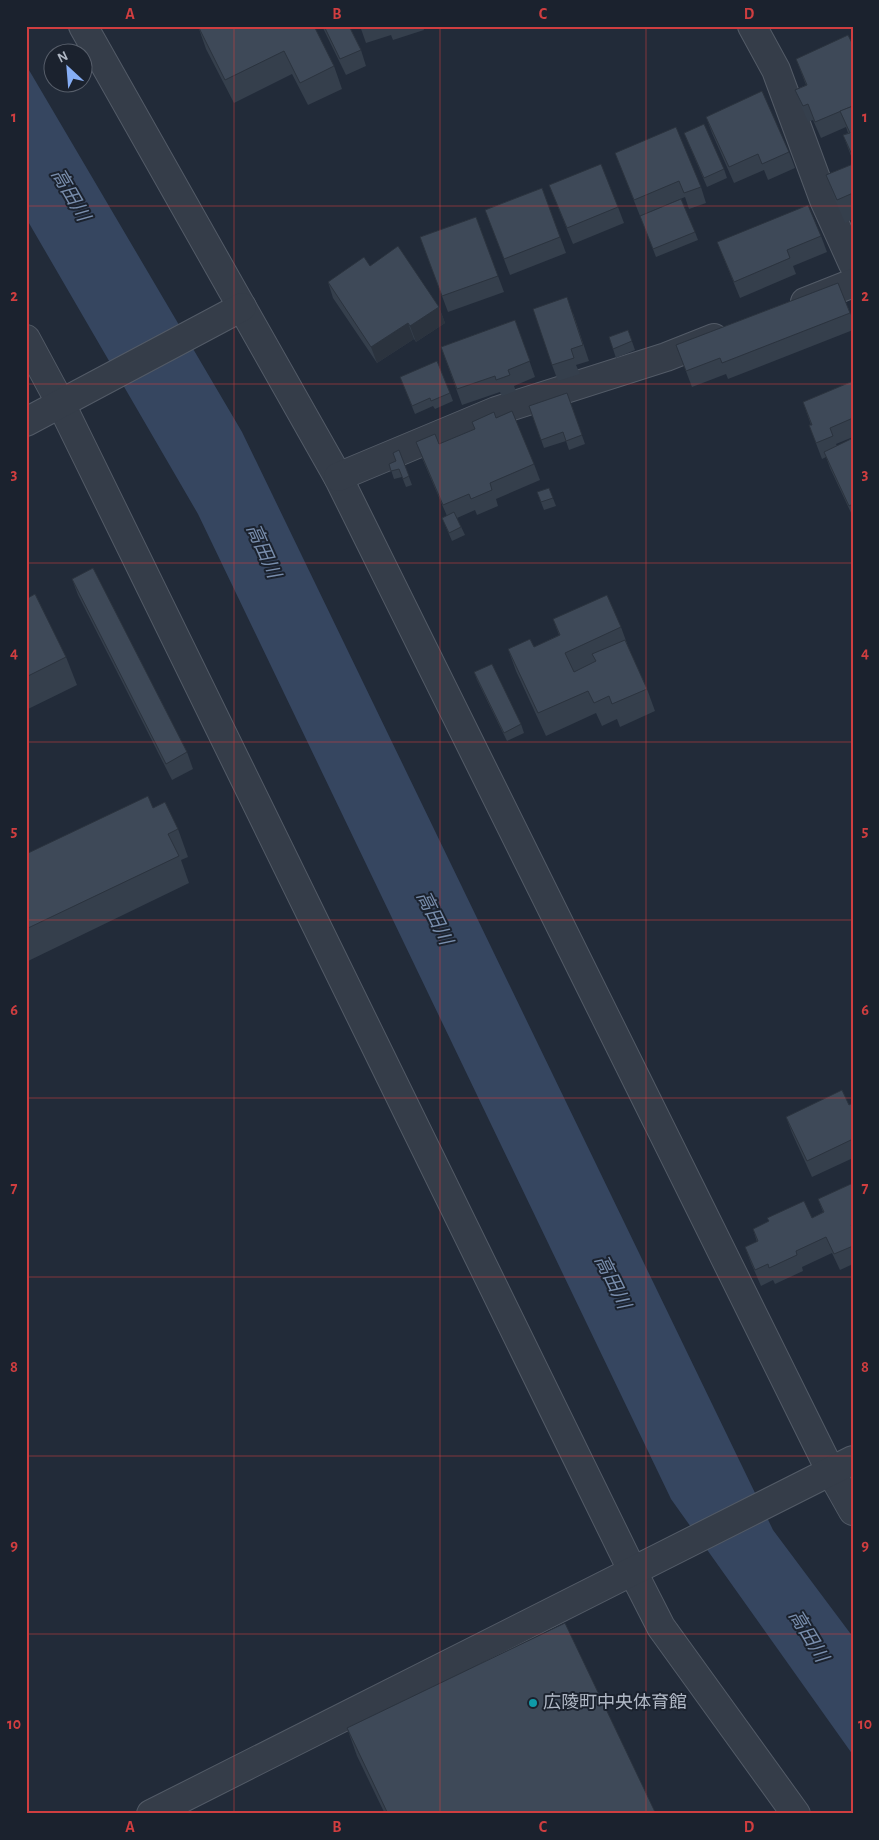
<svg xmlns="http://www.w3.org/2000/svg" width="879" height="1840" font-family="'Alegreya Sans','Noto Sans JP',sans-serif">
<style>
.water{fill:#364660}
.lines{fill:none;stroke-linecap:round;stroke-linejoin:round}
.minor-casing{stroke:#535b67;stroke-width:30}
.minor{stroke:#353d49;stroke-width:28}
.wall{fill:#353f4c}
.shaded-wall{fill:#2b333e}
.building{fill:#3e4958;stroke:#2b333e}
.grid{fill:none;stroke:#d03e40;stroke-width:1;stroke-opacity:0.55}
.culture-dot{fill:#0f9aa8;stroke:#1b222e;stroke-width:2}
.labels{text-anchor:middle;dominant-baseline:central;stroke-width:4;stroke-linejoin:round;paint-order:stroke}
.poi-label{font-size:18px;fill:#b0b8c5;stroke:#1b222e;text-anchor:start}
.water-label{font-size:19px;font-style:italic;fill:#798ead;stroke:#1b222e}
.neatline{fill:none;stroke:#d03e40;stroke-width:2}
.grid-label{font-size:16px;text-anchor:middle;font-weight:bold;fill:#d03e40}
</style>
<rect width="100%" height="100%" fill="#222b39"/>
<!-- water -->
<path class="water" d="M26,65L242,432L773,1530L853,1637V1755L671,1499L198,514L26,218Z"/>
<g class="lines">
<defs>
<g id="minor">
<path d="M83,26L338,477L831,1472L853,1511"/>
<path d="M752,26L776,70L824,200L853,264"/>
<path d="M805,302L853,283"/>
<path d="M26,339L61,404L632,1570L661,1627L796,1814"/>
<path d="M26,422L242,307"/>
<path d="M338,477L496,411L666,357L714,338"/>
<path d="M151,1814L853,1460"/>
</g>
</defs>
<!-- minor casing -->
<use href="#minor" class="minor-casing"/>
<!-- minor -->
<use href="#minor" class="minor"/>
</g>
<!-- wall -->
<g class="wall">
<path d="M198,26L334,66L342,89L308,105L292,74L234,103L206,49Z"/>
<path d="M322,26H349L361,50L366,66L346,75Z"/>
<path d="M360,26H423L424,30L393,40L391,35L366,43Z"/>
<path d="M853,45V161L843,135L848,133L846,127L821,138L813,120L808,122L801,106L795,90L806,85L796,59Z"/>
<path d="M706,117L789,152L795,168L768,180L764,170L734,183L712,133Z"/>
<path d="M684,133L724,169L727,178L707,187Z"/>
<path d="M615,153L701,187L706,203L689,209L685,197L640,216Z"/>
<path d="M853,164V219L845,223L834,198L826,175Z"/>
<path d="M549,185L618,207L624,223L573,244Z"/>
<path d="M542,188L566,253L510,275L485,210Z"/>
<path d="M640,216L695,232L698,240L656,257Z"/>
<path d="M476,217L504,292L448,312L420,237Z"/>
<path d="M821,236L827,252L793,266L796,274L740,298L717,242Z"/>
<path d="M370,266L439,307L445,323L416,342L414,339L377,363L333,298L328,282Z"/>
<path d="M838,283L853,320V330L728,379L726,374L692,387L676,345Z"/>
<path d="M573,313L589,361L576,365L580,374L558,381L552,365Z"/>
<path d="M515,320L535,377L514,386L516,391L502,396L500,392L462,405L441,347Z"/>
<path d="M628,330L635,350L616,358L609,337Z"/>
<path d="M400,377L450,393L453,401L435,409L433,406L415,414Z"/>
<path d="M853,381V437L836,444L837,446L853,438V517L830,468L826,457L822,459L809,425H811L803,402Z"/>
<path d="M567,393L585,444L569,450L566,441L544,448L529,406Z"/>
<path d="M496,418L534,464L540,480L496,499L498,506L477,515L475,510L457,518L465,535L452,541L442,518L447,516L422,458L416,442L439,444L474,429Z"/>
<path d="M399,450L412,485L406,487L402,477L394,479L389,464L396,461Z"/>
<path d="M549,488L556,506L544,510L537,492Z"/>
<path d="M72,579L187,752L193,769L172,780L78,595Z"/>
<path d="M26,599L66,657L77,685L26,710Z"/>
<path d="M553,619L621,627L629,649L647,689L655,711L620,727L617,719L602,726L596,713L546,736L516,671L508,649L534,647L559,635Z"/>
<path d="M474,672L521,724L524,733L507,741L477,680Z"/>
<path d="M153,808L178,829L188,857L181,860L189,883L26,962V854Z"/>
<path d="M853,1103V1158L812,1177L792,1133L786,1117L849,1105Z"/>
<path d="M853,1183V1264L840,1270L832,1253L802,1267L803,1271L775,1284L773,1280L761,1286L751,1263L745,1247L757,1242L753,1229L812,1218L823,1212L818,1199Z"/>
<path d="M347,1728L656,1814H385L357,1756Z"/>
</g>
<!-- shaded-wall -->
<g class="shaded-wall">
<path d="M439,307L445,323L416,342L410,326Z"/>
<path d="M408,323L414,339L377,363L371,347Z"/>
</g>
<!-- building -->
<g class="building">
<path d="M198,26H314L334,66L300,83L284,51L225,80Z"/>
<path d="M324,26H349L361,50L340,59Z"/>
<path d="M848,35L853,45V106L815,122L808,104L803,106L795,90L807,85L796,59Z"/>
<path d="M762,91L789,152L762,164L758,154L729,167L706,117Z"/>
<path d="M853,106V157L843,135L850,133L840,111Z"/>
<path d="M704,124L724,169L704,178L684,133Z"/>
<path d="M676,127L701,187L684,193L679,181L634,200L615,153Z"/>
<path d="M601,164L618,207L567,228L549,185Z"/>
<path d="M853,164V193L837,200L826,175Z"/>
<path d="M542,188L560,237L504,259L485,210Z"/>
<path d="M681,199L695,232L653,249L640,216Z"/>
<path d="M808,205L821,236L787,250L790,258L734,282L717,242Z"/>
<path d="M476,217L498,276L442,296L420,237Z"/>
<path d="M398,246L439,307L410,326L408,323L371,347L328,282L364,257L370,266Z"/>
<path d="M838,283L850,313L722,363L720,358L686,371L676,345Z"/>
<path d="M567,297L583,345L571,349L574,358L552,365L533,309Z"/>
<path d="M515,320L530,361L508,370L510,375L496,380L495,376L457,389L441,347Z"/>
<path d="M628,330L632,341L613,349L609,337Z"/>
<path d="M437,361L450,393L431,401L430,398L412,406L400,377Z"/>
<path d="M853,381V418L830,428L833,436L816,443L809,425H812L803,402Z"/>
<path d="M567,393L582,435L566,441L563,432L541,440L529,406Z"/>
<path d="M512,411L534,464L490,483L492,490L471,499L469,494L443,505L416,442L435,434L439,444L475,429L472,422L494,412L496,418Z"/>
<path d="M853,438V504L849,506L824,452Z"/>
<path d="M399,450L409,476L403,479L399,469L391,471L389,464L396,461L393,453Z"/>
<path d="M549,488L553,498L541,502L537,492Z"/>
<path d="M454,512L461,527L449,533L442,518Z"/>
<path d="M93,568L187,752L166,764L72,579Z"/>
<path d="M35,594L66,657L26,677V599Z"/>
<path d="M607,595L621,627L565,653L574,672L596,661L592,654L625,640L647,689L612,704L609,696L594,703L588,691L538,713L508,649L530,639L534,647L560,635L553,619Z"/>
<path d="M492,664L521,724L504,733L474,672Z"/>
<path d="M148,796L153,808L165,802L178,829L168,834L179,856L26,929V854Z"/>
<path d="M842,1090L849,1105L853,1103V1139L807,1161L786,1117Z"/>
<path d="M853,1183V1224L851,1225L853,1228V1246L834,1254L826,1237L796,1251L797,1255L769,1268L768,1264L755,1270L745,1247L758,1241L753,1229L769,1221L767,1218L804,1201L812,1218L824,1212L818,1199Z"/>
<path d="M565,1623L656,1814H388L347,1728Z"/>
</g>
<!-- grid -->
<path class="grid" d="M234,26V1814M440,26V1814M646,26V1814M26,206H853M26,384H853M26,563H853M26,742H853M26,920H853M26,1098H853M26,1277H853M26,1456H853M26,1634H853"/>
<!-- markers -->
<circle class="culture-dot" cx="533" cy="1703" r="5"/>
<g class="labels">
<!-- poi labels -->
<g class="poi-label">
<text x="543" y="1703">広陵町中央体育館</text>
</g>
<!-- water labels -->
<g class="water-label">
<text transform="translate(70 195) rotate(60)">高田川</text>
<text transform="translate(263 551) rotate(66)">高田川</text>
<text transform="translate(434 918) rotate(64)">高田川</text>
<text transform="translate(612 1282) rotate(64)">高田川</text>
<text transform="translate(808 1636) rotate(59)">高田川</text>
</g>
</g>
<!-- border -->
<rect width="879" height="1840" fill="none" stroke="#1b222e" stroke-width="55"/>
<!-- north arrow -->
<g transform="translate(68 68) rotate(334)"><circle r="24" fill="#1b222e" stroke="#575e6a"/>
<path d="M0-4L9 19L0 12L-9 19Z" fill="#86aef5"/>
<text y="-8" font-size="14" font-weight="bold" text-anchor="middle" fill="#b0b8c5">N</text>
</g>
<rect x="28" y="28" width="824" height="1784" class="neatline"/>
<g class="grid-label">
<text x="130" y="19">A</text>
<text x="337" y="19">B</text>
<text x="543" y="19">C</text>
<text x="749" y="19">D</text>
<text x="14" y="122">1</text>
<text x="865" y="122">1</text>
<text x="14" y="301">2</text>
<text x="865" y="301">2</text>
<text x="14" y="479">3</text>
<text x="865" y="479">3</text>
<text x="14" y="658">4</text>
<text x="865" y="658">4</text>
<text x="14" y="836">5</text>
<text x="865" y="836">5</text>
<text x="14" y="1015">6</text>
<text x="865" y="1015">6</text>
<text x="14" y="1193">7</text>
<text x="865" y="1193">7</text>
<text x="14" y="1372">8</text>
<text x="865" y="1372">8</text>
<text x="14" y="1550">9</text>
<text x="865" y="1550">9</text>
<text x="14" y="1729">10</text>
<text x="865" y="1729">10</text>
<text x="130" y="1832">A</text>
<text x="337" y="1832">B</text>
<text x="543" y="1832">C</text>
<text x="749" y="1832">D</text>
</g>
</svg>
